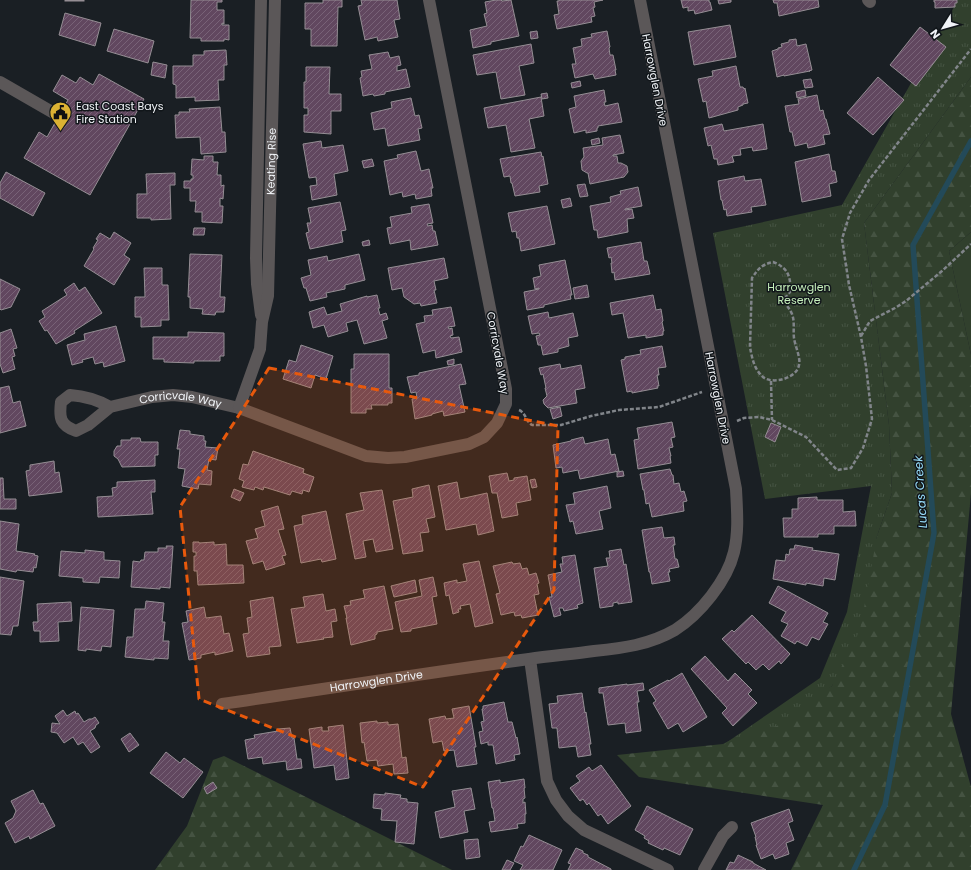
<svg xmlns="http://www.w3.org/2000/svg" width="971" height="870" font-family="Poppins,sans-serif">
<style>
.grass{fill:#31402d}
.forest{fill:url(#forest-firs)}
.park{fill:url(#park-tufts)}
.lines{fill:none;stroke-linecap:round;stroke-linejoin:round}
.stream{stroke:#234a59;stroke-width:5.5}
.building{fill:url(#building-hatch);stroke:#958e94}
.path{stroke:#81858a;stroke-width:2.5;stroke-dasharray:4 2;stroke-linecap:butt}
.minor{stroke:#5b5758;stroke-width:12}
.marked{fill:#e8590c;fill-opacity:0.2;stroke:#e8590c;stroke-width:3;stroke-dasharray:8 5;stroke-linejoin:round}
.labels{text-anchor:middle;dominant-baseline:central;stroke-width:3;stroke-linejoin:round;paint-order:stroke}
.street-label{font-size:11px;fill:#f0f3f7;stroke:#11161a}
.poi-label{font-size:11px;fill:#f0f3f7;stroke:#11161a;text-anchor:start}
.park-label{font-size:11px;fill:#c5eeba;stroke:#11161a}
.water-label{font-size:12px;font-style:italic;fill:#97ddfa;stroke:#11161a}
</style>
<defs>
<pattern id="forest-firs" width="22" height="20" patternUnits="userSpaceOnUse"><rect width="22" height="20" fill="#31402d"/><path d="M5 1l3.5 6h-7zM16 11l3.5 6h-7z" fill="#455342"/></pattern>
<pattern id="park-tufts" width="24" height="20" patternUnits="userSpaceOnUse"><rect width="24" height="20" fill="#31402d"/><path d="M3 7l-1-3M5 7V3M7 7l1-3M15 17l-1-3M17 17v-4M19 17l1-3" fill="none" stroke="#455342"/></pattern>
<pattern id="building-hatch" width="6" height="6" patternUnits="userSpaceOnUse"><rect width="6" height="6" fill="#61475f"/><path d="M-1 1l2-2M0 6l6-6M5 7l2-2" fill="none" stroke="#786277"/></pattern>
</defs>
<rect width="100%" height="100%" fill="#1a1f24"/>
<!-- grass -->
<path class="grass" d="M971,232V355L949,251Z"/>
<!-- forest -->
<g class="forest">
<path d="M971,77V232L949,251L971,355V493L951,714L971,787V870H791L823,805L639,777L617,755L723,744L832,686L877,536L892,493L889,425L864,223Z"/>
<path d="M224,756L452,870H155L187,826L213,760Z"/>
</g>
<!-- park -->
<path class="park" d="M958,0H971V77L864,223L889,425L892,493L877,536L860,630L832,686L779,725L723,745L820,678L847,612L871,486L765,499L713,233L842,205Z"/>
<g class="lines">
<!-- stream -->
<path class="stream" d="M854,870L885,805L934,533L913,245L971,141"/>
</g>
<!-- building -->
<g class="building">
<rect x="65" y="0" width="19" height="1"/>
<path d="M191,0H222V2H217V10H224V24L222,23V25H229V40L224,39V41H201V38H190Z"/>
<path d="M323,0H342V7H338L337,46H311V29H305V3H323Z"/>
<path d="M361,0H397L400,19L394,20L398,37L378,41L377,37L365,40L358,6L362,5Z"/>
<path d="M496,0H501L502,1L511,0L519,36L491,42V44L473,48L470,30L487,26L484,14L487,13L485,2Z"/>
<path d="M559,0H603L594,2L595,7L593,8L595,16L591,17L592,22L557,29L554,15L559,14L557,1H559Z"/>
<path d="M681,0H709V2H710L712,10L695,14L694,10L688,11V7L683,8Z"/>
<path d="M718,0H731V2L719,4Z"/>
<path d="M773,0H818L819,7L779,16L777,3H774Z"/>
<path d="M934,0H957V3H955V7L935,8V2H934Z"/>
<path d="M65,13L101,23L95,46L59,35Z"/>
<path d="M730,25L736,57L694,65L688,32Z"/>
<path d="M920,27L946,47L916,86L890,65Z"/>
<path d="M114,29L154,41L148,63L107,51Z"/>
<path d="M537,31L538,38L531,39L530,32Z"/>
<path d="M607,31L610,47L609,48L610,55H613L616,70H615L616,75L595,79L593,74L575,78L572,64H576L573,48L582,46L581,39L592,37L591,34Z"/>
<path d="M796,39L797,46L806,44L812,70L809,71H810L784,76V75L777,77L772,51L778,49V48L782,47L781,44L789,42V40Z"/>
<path d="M531,44L534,63L519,66L525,95L501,99L496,72L477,75L473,55Z"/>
<path d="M226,50L227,65H224V80H218L219,100L195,101V97L176,98V85L173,84V66H193V55H204V51Z"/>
<path d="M388,52L390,58L399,56L401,65L397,66V71L406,69L410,87L385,92V94L374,96L373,94L363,96L360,78L362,77L361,71L372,69L369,55Z"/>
<path d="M153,62L167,65L165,78L151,75Z"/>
<path d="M736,66L740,87H743L744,89L745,88L748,103L743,104V105L738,107V110L709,118L706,101L703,102L698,79L713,76L712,71Z"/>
<path d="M306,67H330L329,94H341V111H331V134L304,132V115H308V108H304V82H306Z"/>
<path d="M99,74L144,99L90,195L24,158L39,132L47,137L68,100L53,91L62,75L76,83L80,77L93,85Z"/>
<path d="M878,77L904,100L873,135L847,113Z"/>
<path d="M811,79L813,87L805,88L803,80Z"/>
<path d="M580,81L581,86L572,88L571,83Z"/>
<path d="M604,90L606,102H604L605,106L618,103L622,122L598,126V128H597V131L586,133V130L574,133L569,109L576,107L574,96Z"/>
<path d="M805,90L806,96L797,98L796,92Z"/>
<path d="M547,93L548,98L542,99L541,94Z"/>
<path d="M817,95L820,111L823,110L825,119H826L830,134L823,135L825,144L808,148L807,143L795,146L792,132H790L785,106L799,104L798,99Z"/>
<path d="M541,97L544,116L529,119L535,148L511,152L506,125L488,128L484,108Z"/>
<path d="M411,98L415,116L419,115L422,128L418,129L420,140L388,146L385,128L374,130L371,113L392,108L391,102Z"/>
<path d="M220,107L222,132H225L226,152L201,154L200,137L176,138L175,115H179V112H190L189,109Z"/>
<path d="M722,124L724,131L763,124L767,149L753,151L752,147L740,149L741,155L732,156L734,162L718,165L717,159H714L711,145L708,146L704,128Z"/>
<path d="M620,135L624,153L613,155V156H617L618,163H621L627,166L628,172L624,177L590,184L588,173H587L582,170L581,161L584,157L583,148L603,145L602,138Z"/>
<path d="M599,138L600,143L592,145L591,140Z"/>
<path d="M321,141L322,148L343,145L348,171L334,174L337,195L312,200L310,186L317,185L316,177L309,178L303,144Z"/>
<path d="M416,151L421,171L429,169L433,188H431L432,196L416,199L415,194L403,197L402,192L390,195L384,161L398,158L397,155Z"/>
<path d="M541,152L542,157L543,156L548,184L539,186L540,192L515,196L512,183H511L510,176L504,177L500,159Z"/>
<path d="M829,154L832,171H835L837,182L829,184L831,196L802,202L795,162Z"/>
<path d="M204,156H213V162H218L217,175H221V186L224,185L223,199L220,198V206H223L222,223L202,222V212H195L196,201H190V188H184V181H191V179H193V175H191L192,159L204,160Z"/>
<path d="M372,159L374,166L364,168L362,161Z"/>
<path d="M6,172L45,193L33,216L0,198V183Z"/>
<path d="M175,173V185H170L171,219L151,220V218H137V194H147L146,174Z"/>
<path d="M744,176L745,181L761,179L766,205L751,207L752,212L727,216L726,209L724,210L722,200H721L718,181Z"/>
<path d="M585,184L588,196L580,197L577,185Z"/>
<path d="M638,187L642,206L625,209V210L632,209L634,218L627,219L628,232L598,238L597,230H594L590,206L611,202L610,197L621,194L620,191Z"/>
<path d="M570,198L572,206L563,208L561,200Z"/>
<path d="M340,202L346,230L341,231L343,242L310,249L306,233L309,232L307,223H311L308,208Z"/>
<path d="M429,204L433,223L427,224L428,226L432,225L433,231H435L438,245L411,250L410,240L390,244L387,228L392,227L390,217L412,213L411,207Z"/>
<path d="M547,206L555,244L521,251L519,238H517L516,231L512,232L508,213Z"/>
<path d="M194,228H205L204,235H193Z"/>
<path d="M114,232L131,243L124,255L130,259L114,285L84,266L94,249L93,248L98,240L96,239L100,233L110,239Z"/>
<path d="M369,240L370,245L363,246L362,242Z"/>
<path d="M641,242L644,261H647L650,274L615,280L614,272L612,273L611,263H612L611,257L609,258L607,248Z"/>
<path d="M190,254L222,255L220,297H225L224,312H216L215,315L202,314L203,309L190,308V297H188Z"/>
<path d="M359,254L365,280L345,285V289L326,293L327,297L310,301L306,288H304L301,278L311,275L308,260L327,256L328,261Z"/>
<path d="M444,258L448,278L434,281L436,290H434L437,303L421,306L420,303L414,304L404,297L402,288L392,290L388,268Z"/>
<path d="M565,260L572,295H570L571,299L544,305V307L527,310L524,292L539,289V288L535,289L533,278L541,276L539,265Z"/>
<path d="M144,268H162V285H168L169,320H161V326L141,327V317H135V297H145Z"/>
<path d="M0,279L20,289L11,307L1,310L0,309Z"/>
<path d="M74,283L79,291L85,287L102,313L74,331L75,333L56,344L47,330L45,331L39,321L45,317L42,311L67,295L64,290Z"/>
<path d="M587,285L589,297L575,299L573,288Z"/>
<path d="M377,295L380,308H378L380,315L386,313L388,319L382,321L387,338L364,344L357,320L346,323L348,331L328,337L324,325L313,328L309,312L324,307L327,315L342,311L340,304L367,296V297Z"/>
<path d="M653,295L656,310L661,309L663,321L662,322L664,331H663V335L646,338V335L628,338L623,313L612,315L610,303Z"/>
<path d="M451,307L455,326L448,327L449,329L452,328L453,335L450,336L451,338L459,337L462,352L436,358L435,350L423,353L416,324L425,322L424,316L433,315L432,310Z"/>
<path d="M548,312L549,318L573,313L578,336L568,338L569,346L558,349V352L543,355L541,345H538L536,336L540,335L539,333L532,334L528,316Z"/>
<path d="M116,326L125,361L104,367L103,362L95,364L93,357L82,360L83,362L72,365L67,345L85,340L84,334Z"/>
<path d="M11,329L17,348L13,349L15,356L12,357L15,369L3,373L0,364V333Z"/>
<path d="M188,332L224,333V356H220V361H194V363L164,362V359H153V337H188Z"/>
<path d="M301,345L333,356L326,379L315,375L311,388L283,379L289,360L296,362Z"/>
<path d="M662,346L666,367L658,368L659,375H657L659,386H657L658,388L632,393V391L627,392L621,360L625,359V357L641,354L640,350Z"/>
<path d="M354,354H389V388H392V403H388V405H371L372,409H366V413H351V369H354Z"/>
<path d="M454,359V364L448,365L447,361Z"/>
<path d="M461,364L466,384L459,385L465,412L444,416L443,411L432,414V415L415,419L412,399L417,398L416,392L411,393L407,377L419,375V373Z"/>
<path d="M560,364L561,369L581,365L585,388L575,390L577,403L548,408L544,404L543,400L547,396L545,388H546L543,374L541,375L539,368Z"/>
<path d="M9,386L13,403L20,401L26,426L0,433V388Z"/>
<path d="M560,407L562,416L553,419L550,409Z"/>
<path d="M672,422L675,437L671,438L673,447L669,448L671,456H670L671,463L638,469L634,440L639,439L637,428Z"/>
<path d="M771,423L781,427L775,442L765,437Z"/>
<path d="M180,430L190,431V434L204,436V441H206L205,447L218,448L216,460L209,459L207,470L212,471L211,485L199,484L198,489L182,486L185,469L178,468L180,449H177Z"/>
<path d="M583,437L585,444L608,439L611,455L615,454L619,471L580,479L578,470L563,473L562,467L556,468L553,445L571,441V440Z"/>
<path d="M131,438H140L141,442H158V455H155V466L122,467L118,459L114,456V451L117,446H121V440H131Z"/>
<path d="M253,451L304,469L303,473L314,477L309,492L303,490L302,494L292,491L290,495L264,487L263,490L255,487L254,490L242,487L244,481L239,479L243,464L248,465Z"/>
<path d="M54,461L55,473L59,472L62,492L29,496L26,471L30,470V465Z"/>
<path d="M670,469L672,475H673L674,484L679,483L681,492L684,491L687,501L683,502L684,511L652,517L649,503L646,504L644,490H643L640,474Z"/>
<path d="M623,471L624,476L617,477V472Z"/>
<path d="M507,473L509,481L514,480V478L527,476L531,500L516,503L518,515L502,518L497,493H492L489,476Z"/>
<path d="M0,478H3L4,499H16V509H0Z"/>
<path d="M535,479L537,487L532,488L530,480Z"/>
<path d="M155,480V492H151L153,514L98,517L97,497L113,496L112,488L117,487V482Z"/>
<path d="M457,482L460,499L487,493L494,531L478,535L476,524L446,530L438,486Z"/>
<path d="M429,485L435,517L426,519L429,532L420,533L423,551L403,554L393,501L413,497L412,489Z"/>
<path d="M607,486L611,508L599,511L603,529L576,534L573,521L570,522L566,505L575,504L573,493Z"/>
<path d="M234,489L244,493L240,501L231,497Z"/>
<path d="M382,490L393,549L376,552L373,539L363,541L366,557L355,559L346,514L364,510L360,493Z"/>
<path d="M817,497V500H843V512L855,511L856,526H834V534H818V537H784L783,518H792V509H798V498Z"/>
<path d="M278,506L284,529L278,530L286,555L282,556L285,564L266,570L263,561L253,564L246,541L258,538L255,529L265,526L261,511Z"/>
<path d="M326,511L336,559L322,562L321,559L301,563L294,526L303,524L302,516Z"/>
<path d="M0,521L19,524L16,551L35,554L34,555L38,556L36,568L34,567L33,572L17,570L16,572L0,569Z"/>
<path d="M662,527L664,538L674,537L675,545H673L675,559H677L679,567L669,569L670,572H668L670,581L652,584L650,572H649L642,530Z"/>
<path d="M193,542H199V543L214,542V545L226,544L227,565H243L244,583L198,585L197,571H194V556H196V552H193Z"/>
<path d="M795,545L813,548L812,550L839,554L835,580L824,578L823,586L806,583V585L773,579L776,560L785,561L786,554L789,555L790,549H794Z"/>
<path d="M166,546H173L170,588L160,587V589L131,587L133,561L140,562L141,560H144L145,552H158V548H167Z"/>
<path d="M621,549L624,565L626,564L632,602L618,604V602L613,603V606L600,608L594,568L608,566L606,558H610L609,551Z"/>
<path d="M85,550L104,552V560L120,561L119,578L100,577L99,583L83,582V578L59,576L61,551L85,553Z"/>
<path d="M575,555L583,603L577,605L578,608L564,611L563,608H559L561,615L554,617L549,597H552L548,575L562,572L560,564H563L562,557Z"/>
<path d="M479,561L493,623L475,627L470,604L460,606L461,609H458L459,612L453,614L449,595L446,596L444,583L457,580V583L467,581L463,564Z"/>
<path d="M512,562L513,564L520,563L522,569L527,568L529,575L536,573L539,583L537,584L539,594L534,595L538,615L522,618L521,615L515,616L514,612L501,615L496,594L500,593L493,566Z"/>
<path d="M0,577L24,581L18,626H13L11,635L0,634Z"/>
<path d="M433,577L437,596L432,597L437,624L411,629V631L401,632L395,602L422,596L419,580Z"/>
<path d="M415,580L417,592L394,597L391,586Z"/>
<path d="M384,586L393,629L377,632V634L375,635V639L351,645L346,618H347L344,606L351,605L350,601L365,598L363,590Z"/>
<path d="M778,586L828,613L823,622L828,624L819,640L812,637L807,646L797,641L795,644L781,636L788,624L781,621L786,612L769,603Z"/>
<path d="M323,594L326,611L335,609L337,621L331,622L333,637L323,638L324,639L297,643L291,609L305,607L303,597Z"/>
<path d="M273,597L281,646L269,647L270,654L247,657L243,634L249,633L247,618L252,617L250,601Z"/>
<path d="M146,601L164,603L162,622H165L163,641H169L168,659L154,658V660L125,657L127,637H133L135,609H145Z"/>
<path d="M71,602L72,621L58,622L59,641L40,642V631H34L33,622H38L37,604Z"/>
<path d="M81,607L114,610L111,647L102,646L101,651L86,649V651L78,650Z"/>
<path d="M204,607L206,618L221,616L224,634L229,633L233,651L215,655V652L201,655V658L189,660L182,623L188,622L186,611Z"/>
<path d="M752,615L790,654L781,664L779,661L769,670L763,664L756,670L748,662L746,664L722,639L732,630L734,632Z"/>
<path d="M705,656L728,681L735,673L752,690L748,694L757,703L733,726L722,713L727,708L691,669Z"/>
<path d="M682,673L707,717L683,732L678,723L668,729L653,703L656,701L649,690L668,680L669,681Z"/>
<path d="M643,683L644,690L637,691L639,702H637L641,731L626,733L625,723L608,725L603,693H599V688L627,684V685Z"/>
<path d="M582,693L585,713L586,712L591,744H589L591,755L578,757L576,746L559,748L557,728H552L549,704L558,703L557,696Z"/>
<path d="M504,702L508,722H512L516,738L517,737L520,754L514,755L515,760L496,764L493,745H488V742L481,744L479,732L483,731L481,722L484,721L482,709H483V706Z"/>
<path d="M469,706L476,747H474L477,764L457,767L454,750L444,751L442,741L433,743L429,719L445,716L446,719L454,718L452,709Z"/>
<path d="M63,710L67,716L75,711L76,714L78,713L84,722L89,719H92L95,717L99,723L96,725L95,728L90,731L100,747L91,753L83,742L78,745L73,737L64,743L57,733L51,732L52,723L60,724L55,716Z"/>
<path d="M377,721V723L388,722V725L398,724L402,758L406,757L408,773L394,774L393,764L378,766L377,760L367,761L364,742L362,743L360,723Z"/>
<path d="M343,725L349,778L336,780L334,765L314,768L309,729L322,727V731H329L328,727Z"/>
<path d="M290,728L292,738H294L297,759H301L302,768L287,770L286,761L263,764L262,757L248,759L245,740L255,738L254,735L278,731V729Z"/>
<path d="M130,733L139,745L129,752L121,739Z"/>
<path d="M166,752L180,763L184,758L203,772L183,798L150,773Z"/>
<path d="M601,765L631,806L608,824L601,814L598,816L589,803L587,805L583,799L580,801L570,788L580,781L576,776L589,767L592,771Z"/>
<path d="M524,779L525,788H524L525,798L523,799V803L525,802L526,814H525V823L517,824L518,828L491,832L489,822L495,821L493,808H492L488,782L500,780V783Z"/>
<path d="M213,782L217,788L207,794L204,788Z"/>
<path d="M471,788L475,809L464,811L468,832L440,838L435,812L455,807L452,791Z"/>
<path d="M33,790L40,804L43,803L55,826L30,839L29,836L15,843L5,823L13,818L16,811L11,801Z"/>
<path d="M385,793L401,795L400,798L407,799V802L418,803L414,844L395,842L397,821L381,820L382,809L373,808L374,794L385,795Z"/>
<path d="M647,806L693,829L680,855L664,848L663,850L648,843L649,841L644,838L645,836L635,830Z"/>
<path d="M789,809L793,821L788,823L794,840L786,843L789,854L775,859L773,854L761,859L756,845H757L755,837H756L751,823Z"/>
<path d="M529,835L562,850L553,870H520L523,865L514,861L521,846L523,847Z"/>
<path d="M478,839L480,857L466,859L464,840Z"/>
<path d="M576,848L583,851V853L588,855V857L611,869V870H568L571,864L568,863Z"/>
<path d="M738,855L753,862V863L766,870H726L730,862L734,863Z"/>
<path d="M507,860L514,863L510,870H502Z"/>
</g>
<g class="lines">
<!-- path -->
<g class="path">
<path d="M773,262C776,263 780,265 782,267C790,272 791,284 790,292L785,298C786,307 789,307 792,314C795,322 793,330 794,338C795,346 801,358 799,365C797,378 773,385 763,377C754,369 752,358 750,347L752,278C759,268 761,265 773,262Z"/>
<path d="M861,336L870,321L895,308L906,301L942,271L971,244"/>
<path d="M771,381L772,420"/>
<path d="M519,410C526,413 526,422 532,425H561L591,416L619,410L659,407L702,392"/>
<path d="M737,421L744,418L759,417L772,420L806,437L837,470L851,468L863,448L872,419L866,366L861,337L849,285L842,239L850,213L869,180L971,49"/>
</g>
<!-- minor -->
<g class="minor">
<path d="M868,0L870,2"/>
<path d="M0,82L59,116"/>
<path d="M261,315L257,284L256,258L261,0"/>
<path id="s1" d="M110,407C98,400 84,396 70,395L61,402C59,418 60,425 76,431L88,425L110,407L152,397L173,395L192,397L239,408L366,456L388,458L405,457L469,444L484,437L497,423L506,404V389L429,0"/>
<path id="s2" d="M239,408L260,349L262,322L268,296L275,0"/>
<path d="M530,659L547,781L556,800L568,816L584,830L668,870"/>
<path id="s3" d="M222,704C324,689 426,673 529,659C550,656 572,654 594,651C623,648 649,645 675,630C700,614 727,581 734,552C739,531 737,510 736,489L640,0"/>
<path d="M704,870L723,836L732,827"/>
</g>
</g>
<!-- marked area -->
<path class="marked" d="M269,368L558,426L554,590L423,787L199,699L180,507Z"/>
<!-- icons -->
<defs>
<symbol id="civic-pin" viewBox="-11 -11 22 30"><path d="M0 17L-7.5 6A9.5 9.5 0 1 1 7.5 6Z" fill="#dcb233" stroke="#11161a"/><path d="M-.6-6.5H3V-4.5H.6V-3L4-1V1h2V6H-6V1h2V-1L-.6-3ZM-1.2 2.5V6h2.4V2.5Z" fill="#111"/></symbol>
</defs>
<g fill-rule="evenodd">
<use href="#civic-pin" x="48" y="100" width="25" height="34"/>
</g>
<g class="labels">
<!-- street labels -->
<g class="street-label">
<text transform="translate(655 80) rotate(79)">Harrowglen Drive</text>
<text stroke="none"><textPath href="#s2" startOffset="251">Keating Rise</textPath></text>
<text transform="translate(498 353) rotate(80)">Corricvale Way</text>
<text transform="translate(718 398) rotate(79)">Harrowglen Drive</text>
<text stroke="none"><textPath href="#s1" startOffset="204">Corricvale Way</textPath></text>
<text stroke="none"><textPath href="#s3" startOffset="156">Harrowglen Drive</textPath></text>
</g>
<!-- poi labels -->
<g class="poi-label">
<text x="76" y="106">East Coast Bays<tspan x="76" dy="13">Fire Station</tspan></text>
</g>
<!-- park labels -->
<g class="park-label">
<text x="799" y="287">Harrowglen<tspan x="799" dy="13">Reserve</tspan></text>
</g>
<!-- water labels -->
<g class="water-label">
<text transform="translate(920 492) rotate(-94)">Lucas Creek</text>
</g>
</g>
<!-- north arrow -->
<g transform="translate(943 28) rotate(233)" stroke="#11161a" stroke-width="3" paint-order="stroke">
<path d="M0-3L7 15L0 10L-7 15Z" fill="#f0f3f7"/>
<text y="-6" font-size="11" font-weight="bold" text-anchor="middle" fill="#f0f3f7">N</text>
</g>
</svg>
